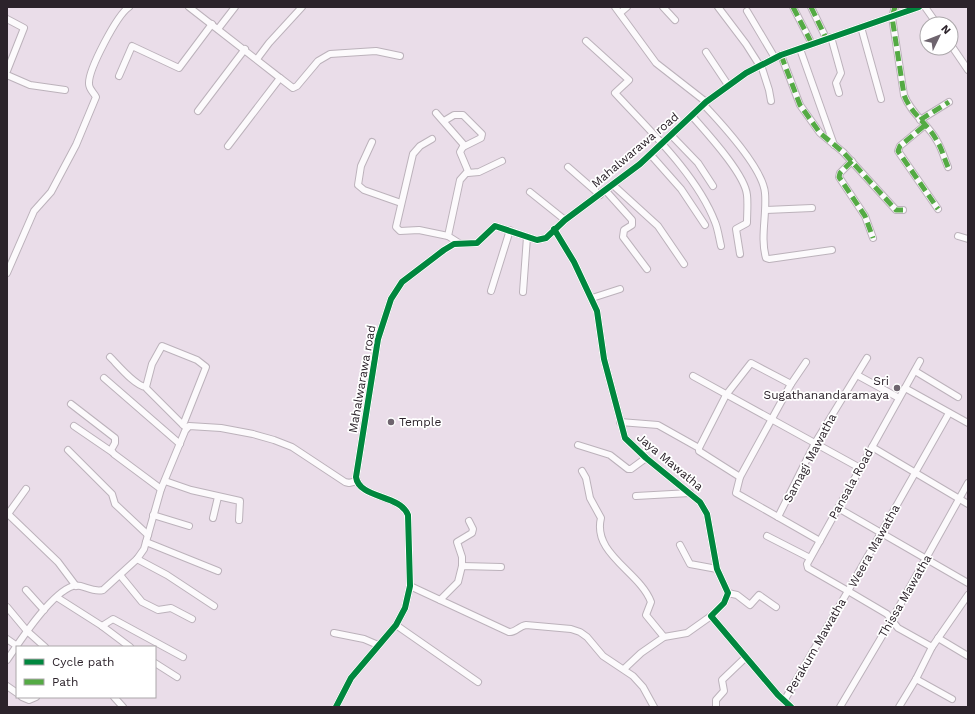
<svg xmlns="http://www.w3.org/2000/svg" width="975" height="714" font-family="'Work Sans',sans-serif">
<style>
.lines{fill:none;stroke-linecap:round;stroke-linejoin:round}
.minor-casing{stroke:#bcb2bb;stroke-width:8}
.minor{stroke:#fcfafc;stroke-width:6}
.quiet{stroke:#54aa44;stroke-width:5;stroke-dasharray:10 5;stroke-linecap:butt}
.cycleway-casing{stroke:#fff;stroke-width:8}
.cycleway{stroke:#00873e;stroke-width:6}
.poi-dot{fill:#6e646e;stroke:#fff;stroke-width:1.5}
.labels{text-anchor:middle;dominant-baseline:central;stroke-width:3.5;stroke-linejoin:round;paint-order:stroke}
.street-label{font-size:12px;fill:#2c232b;stroke:#fff}
.poi-label{font-size:12px;fill:#2c232b;stroke:#fff;text-anchor:end}
</style>
<rect width="100%" height="100%" fill="#eadde9"/>
<g class="lines">
<defs>
<g id="minor">
<path d="M189,7L280,78L228,146"/>
<path d="M615,7L656,63L706,102"/>
<path d="M663,7L675,20"/>
<path d="M718,7L746,44L760,66"/>
<path d="M793,7L812,44"/>
<path d="M811,7L826,38"/>
<path d="M895,7L892,17L904,95C911,114 929,125 937,141C942,149 944,158 948,167"/>
<path d="M925,7L937,24"/>
<path d="M747,11L775,58"/>
<path d="M620,13L627,7"/>
<path d="M7,19L24,28L7,71"/>
<path d="M861,27L881,99"/>
<path d="M218,29L235,7"/>
<path d="M831,37L841,73L836,83L839,93"/>
<path d="M586,41L629,80L615,93C649,130 697,175 715,222C718,229 719,238 721,246"/>
<path d="M951,45L968,70"/>
<path d="M800,49L834,145"/>
<path d="M706,52L728,85"/>
<path d="M781,55L800,105L820,133L843,152L896,210H903"/>
<path d="M257,59L269,43L302,7"/>
<path d="M761,65L769,90L771,101"/>
<path d="M7,75L30,85L65,90"/>
<path d="M119,76L132,46L179,68L212,24"/>
<path d="M280,78L293,88L297,86L318,61L330,54L376,51L400,56"/>
<path d="M704,105C721,123 763,169 765,193C767,214 760,238 766,258L769,259L832,250"/>
<path d="M198,111L245,49"/>
<path d="M436,113L464,145L460,152L468,171L460,180L448,236L459,243"/>
<path d="M692,116C706,132 745,174 747,195C748,204 747,214 747,223L736,229L740,254"/>
<path d="M920,120L949,102"/>
<path d="M444,121L454,115H463L482,134L481,138L463,147"/>
<path d="M924,126L900,146L898,151L938,209"/>
<path d="M671,135L698,163L713,186"/>
<path d="M432,139L420,146L413,154L396,227L400,231L419,230L448,236"/>
<path d="M372,142L361,166L358,185L364,190L401,203"/>
<path d="M650,154L681,189L705,225"/>
<path d="M852,161L840,173L839,177L865,216L873,238"/>
<path d="M568,167L600,195"/>
<path d="M468,173L479,172L502,161"/>
<path d="M613,185L658,226L684,264"/>
<path d="M606,191L632,220V225L624,230L623,237L647,269"/>
<path d="M530,192L565,220"/>
<path d="M766,210L812,208"/>
<path d="M554,229L574,262L597,311L604,359L625,438L646,458L700,502L707,514L717,569L728,593L724,603L711,616L778,695L791,707"/>
<path d="M958,236L968,239"/>
<path d="M7,273L34,211L51,192L76,145L96,97C94,93 89,89 89,84C88,70 117,15 129,7"/>
<path d="M491,291L510,230"/>
<path d="M523,292L527,237"/>
<path d="M592,298L620,289"/>
<path d="M110,357C118,365 135,386 146,387"/>
<path d="M806,362L791,384L740,477L736,493L820,541"/>
<path d="M915,371L958,397"/>
<path d="M857,375L899,398"/>
<path d="M693,376L860,468"/>
<path d="M104,378L180,444"/>
<path d="M905,388L968,423"/>
<path d="M71,404L115,438V443L111,450L114,454L161,489"/>
<path d="M620,422L658,425L699,448"/>
<path d="M183,425L206,367L197,360L162,346L152,364L146,387L147,389L183,425L187,428"/>
<path d="M74,426L112,452"/>
<path d="M578,445L610,455L628,469H631L646,458"/>
<path d="M872,447L968,504"/>
<path d="M68,450L112,494L115,504L148,535"/>
<path d="M582,471L586,478L590,498L601,518C592,554 640,572 651,602L646,615L664,637"/>
<path d="M740,477L699,451V448L726,395L751,363L791,384"/>
<path d="M165,481L191,490L240,501L239,520"/>
<path d="M26,489L8,514L58,562L76,586"/>
<path d="M636,496L690,493"/>
<path d="M838,508L968,583"/>
<path d="M153,515L189,526"/>
<path d="M778,517L815,443L867,358"/>
<path d="M213,518L218,497"/>
<path d="M767,536L810,558"/>
<path d="M146,542L218,571"/>
<path d="M680,545L690,564L717,569"/>
<path d="M137,559L167,575L214,606"/>
<path d="M462,566V557L457,542L472,533L473,529L469,521"/>
<path d="M120,575L142,602L158,610L171,608L192,619"/>
<path d="M410,586L509,632C515,633 519,626 526,625L571,629L580,632L587,637L603,656L633,676L643,687L654,707"/>
<path d="M26,590L44,610"/>
<path d="M728,593L737,595L750,605L759,595L776,607"/>
<path d="M58,598L102,626L130,647"/>
<path d="M440,600L458,582L462,566L501,567"/>
<path d="M7,607L27,631L45,647"/>
<path d="M396,625L478,682"/>
<path d="M102,626L113,619L183,657"/>
<path d="M334,633L364,639L378,645"/>
<path d="M938,638L968,656"/>
<path d="M7,639L17,646"/>
<path d="M932,647L898,628L887,614L848,591L949,413"/>
<path d="M7,660C20,641 51,593 73,586C82,583 91,593 103,590L137,559L144,549L161,489L185,431L189,426L221,428L253,434L274,440L292,447L345,482L349,483L357,481"/>
<path d="M155,663L177,677"/>
<path d="M624,669L641,653L664,637L687,633L711,616"/>
<path d="M916,679L952,699"/>
<path d="M7,686L17,693"/>
<path d="M22,697L29,700L36,697"/>
<path d="M114,697L123,707"/>
<path d="M784,701L848,591L808,568L807,564L920,361"/>
<path d="M336,707L351,678L396,625L405,608L410,586L408,515C400,494 359,499 356,477L378,339L391,299L402,282L444,250L454,244L477,243L495,226L537,240L546,238L565,220L640,164L706,102L746,73L781,55L919,7"/>
<path d="M716,707V700L724,691L722,680L745,658"/>
<path d="M840,707L891,621L968,483"/>
<path d="M899,707L916,679L932,647L968,595"/>
</g>
</defs>
<!-- minor casing -->
<use href="#minor" class="minor-casing"/>
<!-- minor -->
<use href="#minor" class="minor"/>
<!-- quiet -->
<g class="quiet">
<path d="M793,7L812,44"/>
<path d="M811,7L826,38"/>
<path d="M895,7L892,17L904,95C911,114 929,125 937,141C942,149 944,158 948,167"/>
<path d="M781,55L800,105L820,133L843,152L896,210H903"/>
<path d="M920,120L949,102"/>
<path d="M924,126L900,146L898,151L938,209"/>
<path d="M852,161L840,173L839,177L865,216L873,238"/>
</g>
<defs>
<g id="cycleway">
<path d="M554,229L574,262L597,311L604,359L625,438L646,458L700,502L707,514L717,569L728,593L724,603L711,616L778,695L791,707"/>
<path d="M336,707L351,678L396,625L405,608L410,586L408,515C400,494 359,499 356,477L378,339L391,299L402,282L444,250L454,244L477,243L495,226L537,240L546,238L565,220L640,164L706,102L746,73L781,55L919,7"/>
</g>
</defs>
<!-- cycleway casing -->
<use href="#cycleway" class="cycleway-casing"/>
<!-- cycleway -->
<use href="#cycleway" class="cycleway"/>
</g>
<!-- markers -->
<g class="poi-dot">
<circle cx="897" cy="388" r="4"/>
<circle cx="391" cy="422" r="4"/>
</g>
<g class="labels">
<!-- street labels -->
<g class="street-label">
<text transform="translate(635 150) rotate(-40)">Mahalwarawa road</text>
<text transform="translate(362 379) rotate(-80)">Mahalwarawa road</text>
<text transform="translate(810 458) rotate(-62)">Samagi Mawatha</text>
<text transform="translate(670 462) rotate(40)">Jaya Mawatha</text>
<text transform="translate(851 484) rotate(-61)">Pansala Road</text>
<text transform="translate(874 546) rotate(-61)">Weera Mawatha</text>
<text transform="translate(905 596) rotate(-60)">Thissa Mawatha</text>
<text transform="translate(816 646) rotate(-60)">Perakum Mawatha</text>
</g>
<!-- poi labels -->
<g class="poi-label">
<text x="889" y="381">Sri<tspan x="889" dy="14">Sugathanandaramaya</tspan></text>
<text x="399" y="422" text-anchor="start">Temple</text>
</g>
</g>
<!-- border -->
<rect width="975" height="714" fill="none" stroke="#2c232b" stroke-width="16"/>
<!-- legend -->
<rect x="16" y="646" width="140" height="52" fill="#ffffff" stroke="#aba7aa"/>
<rect x="24" y="659" width="20" height="6" fill="#00873e" stroke="#aba7aa"/>
<text x="52" y="666" font-size="12" fill="#2c232b">Cycle path</text>
<rect x="24" y="679" width="20" height="6" fill="#54aa44" stroke="#aba7aa"/>
<text x="52" y="686" font-size="12" fill="#2c232b">Path</text>
<!-- north arrow -->
<g transform="translate(939 36) rotate(47)"><circle r="19" fill="#ffffff" stroke="#aba7aa"/>
<path d="M0-3L7 15L0 10L-7 15Z" fill="#6e646e"/>
<text y="-6" font-size="11" font-weight="bold" text-anchor="middle" fill="#2c232b">N</text>
</g>
</svg>
